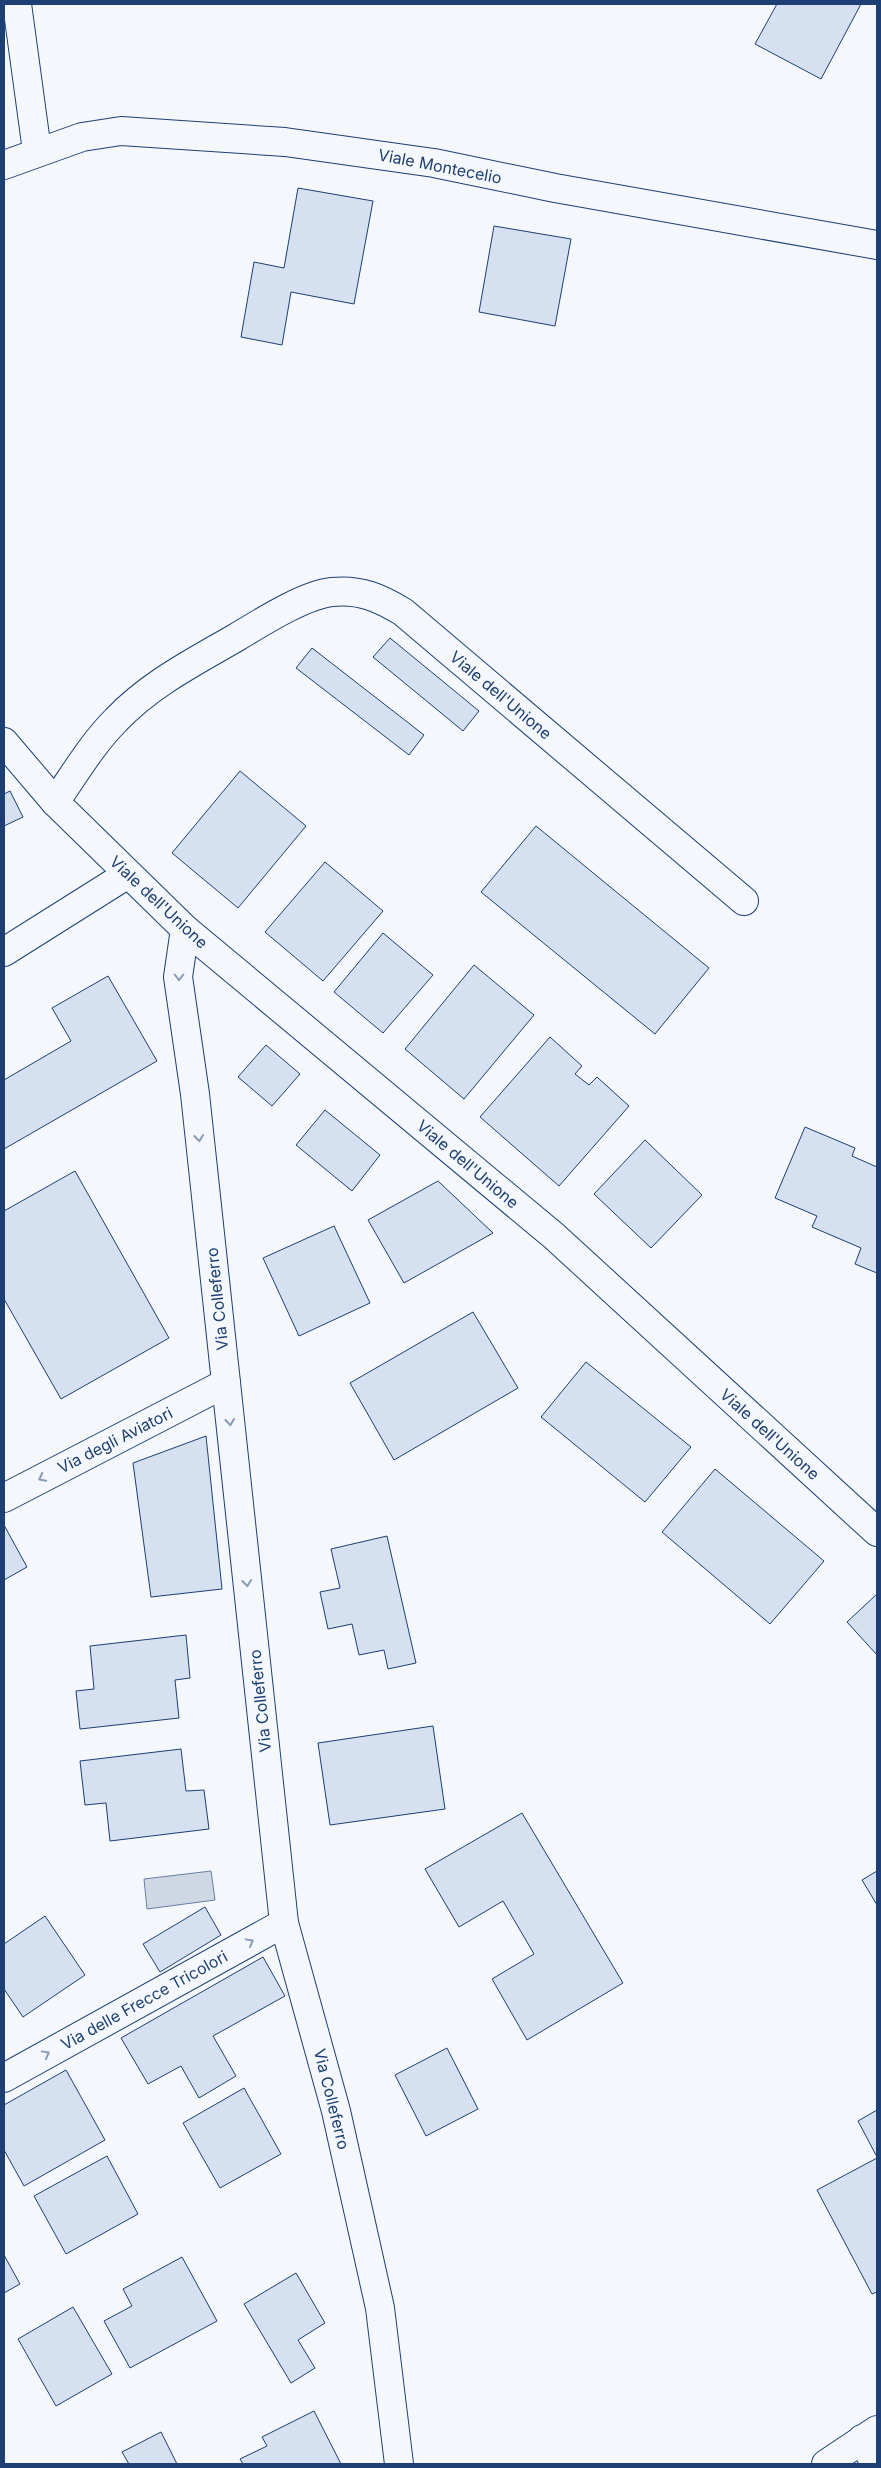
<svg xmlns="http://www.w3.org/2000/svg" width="881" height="2468" font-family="Inter,sans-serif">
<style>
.water{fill:#cfd7e4;stroke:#687fa3}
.building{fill:#d5e0f0;stroke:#1d3f73}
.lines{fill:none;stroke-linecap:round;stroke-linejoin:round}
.minor-casing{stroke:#1d3f73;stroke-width:30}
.tertiary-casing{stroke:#1d3f73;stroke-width:30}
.secondary-casing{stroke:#1d3f73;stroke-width:30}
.minor{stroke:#f4f7fb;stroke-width:28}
.tertiary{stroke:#f4f7fb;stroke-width:28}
.secondary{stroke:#f4f7fb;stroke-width:28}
.oneway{stroke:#889bb7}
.labels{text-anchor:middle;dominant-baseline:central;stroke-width:4;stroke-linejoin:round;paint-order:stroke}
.street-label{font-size:16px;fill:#1d3f73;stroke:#f4f7fb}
</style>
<rect width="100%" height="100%" fill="#f4f7fb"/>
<!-- water -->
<path class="water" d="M211,1871L215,1900L147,1909L144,1879Z"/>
<!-- building -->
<g class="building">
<path d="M777,4H861L821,79L755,44Z"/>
<path d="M298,188L373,201L354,304L291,292L282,345L241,337L254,262L284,268Z"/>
<path d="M494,226L571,239L555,326L479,312Z"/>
<path d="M390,638L479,711L463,731L373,657Z"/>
<path d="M312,648L424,735L409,755L296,668Z"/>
<path d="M240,771L306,826L238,908L172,853Z"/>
<path d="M10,791L23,817L4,826V794Z"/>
<path d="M536,826L709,968L655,1034L481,892Z"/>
<path d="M325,862L383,911L323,981L265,932Z"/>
<path d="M383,933L433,975L383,1033L334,992Z"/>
<path d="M474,965L534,1015L464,1099L405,1049Z"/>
<path d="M108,976L157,1061L4,1149V1080L71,1041L52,1008Z"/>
<path d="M550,1037L582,1066L575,1074L589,1085L597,1077L629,1106L559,1186L480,1117Z"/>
<path d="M266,1045L300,1074L272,1106L238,1077Z"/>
<path d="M325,1110L380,1155L352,1191L296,1145Z"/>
<path d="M805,1127L855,1148L852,1156L877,1167V1273L855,1264L861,1248L812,1227L817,1216L775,1198Z"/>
<path d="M645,1140L702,1195L651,1248L594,1194Z"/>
<path d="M75,1171L169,1338L61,1399L4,1299V1211Z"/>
<path d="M438,1181L493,1233L404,1283L368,1220Z"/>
<path d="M334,1226L370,1303L299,1336L263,1258Z"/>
<path d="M473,1312L518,1388L394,1460L350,1383Z"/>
<path d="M586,1362L691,1447L645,1502L541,1417Z"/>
<path d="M206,1436L222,1589L151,1597L133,1463Z"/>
<path d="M715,1469L824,1561L770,1624L662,1532Z"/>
<path d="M4,1525L27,1567L4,1580Z"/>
<path d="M387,1536L416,1663L388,1669L384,1650L359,1655L352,1624L328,1629L320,1592L340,1588L331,1549Z"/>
<path d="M877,1594V1655L847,1622Z"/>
<path d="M186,1635L190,1678L175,1680L179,1718L80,1729L76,1691L94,1689L90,1646Z"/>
<path d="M433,1726L445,1809L330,1825L318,1743Z"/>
<path d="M181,1749L186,1791L204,1790L209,1829L110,1841L106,1803L85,1805L80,1761Z"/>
<path d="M522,1813L623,1983L527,2040L492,1979L534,1954L503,1901L459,1927L425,1869Z"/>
<path d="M877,1871V1905L862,1880Z"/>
<path d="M205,1907L221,1935L160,1972L143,1944Z"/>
<path d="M45,1916L85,1975L23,2017L4,1989V1944Z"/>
<path d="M263,1957L285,1996L213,2036L236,2076L199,2098L181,2066L148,2084L121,2038Z"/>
<path d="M447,2048L478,2109L426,2136L395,2075Z"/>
<path d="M66,2070L105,2140L24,2186L4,2150V2105Z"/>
<path d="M244,2088L281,2154L220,2188L183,2123Z"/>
<path d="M877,2110V2157L858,2121Z"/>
<path d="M107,2156L138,2214L66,2254L34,2196Z"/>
<path d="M877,2158V2292L872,2294L817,2190Z"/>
<path d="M4,2255L20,2284L4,2293Z"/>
<path d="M182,2257L217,2321L130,2368L104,2321L132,2306L123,2289Z"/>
<path d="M296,2273L325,2323L298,2340L315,2368L291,2383L244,2304Z"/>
<path d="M73,2307L112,2374L56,2406L18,2339Z"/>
<path d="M314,2411L341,2464H243L240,2459L267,2446L262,2437Z"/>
<path d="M161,2432L177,2464H129L122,2452Z"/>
</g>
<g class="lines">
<defs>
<g id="minor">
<path d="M17,4L37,151"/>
<path d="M4,165L82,137L121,131L285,142L434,163L555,188L877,245"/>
<path d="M55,802C74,775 92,744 116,720C150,684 194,662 237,637C262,622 304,595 332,592C360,589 380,598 403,612L744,901"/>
<path d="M4,952L128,874"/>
<path d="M4,1498L226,1383"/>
<path d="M4,2078L284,1923"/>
<path d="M862,2439L875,2464"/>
<path d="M826,2464L877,2430"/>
</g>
<path id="tertiary" d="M185,929L178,977L195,1094L284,1923L336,2111L380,2308L399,2464"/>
<path id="secondary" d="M4,742L55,802L185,929L554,1236L877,1532"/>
</defs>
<!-- minor casing -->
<use href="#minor" class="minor-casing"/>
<!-- tertiary casing -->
<use href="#tertiary" class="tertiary-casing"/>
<!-- secondary casing -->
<use href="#secondary" class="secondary-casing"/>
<!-- minor -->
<use href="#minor" class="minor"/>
<!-- tertiary -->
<use href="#tertiary" class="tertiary"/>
<!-- secondary -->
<use href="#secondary" class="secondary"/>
</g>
<!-- one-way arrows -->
<defs><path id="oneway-chevron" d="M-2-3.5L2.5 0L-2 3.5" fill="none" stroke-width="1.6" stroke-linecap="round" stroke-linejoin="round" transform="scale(1.25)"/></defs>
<g class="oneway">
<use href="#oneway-chevron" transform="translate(179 977) rotate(90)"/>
<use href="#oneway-chevron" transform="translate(199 1138) rotate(84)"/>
<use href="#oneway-chevron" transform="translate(230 1422) rotate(84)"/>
<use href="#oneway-chevron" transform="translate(42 1478) rotate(153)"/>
<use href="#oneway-chevron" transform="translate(247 1583) rotate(84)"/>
<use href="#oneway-chevron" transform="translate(250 1942) rotate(-29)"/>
<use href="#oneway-chevron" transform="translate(46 2054) rotate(-29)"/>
</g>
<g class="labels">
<!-- street labels -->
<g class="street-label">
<text transform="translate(440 166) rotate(11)">Viale Montecelio</text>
<text transform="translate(501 695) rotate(40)">Viale dell'Unione</text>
<text transform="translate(159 902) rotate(43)">Viale dell'Unione</text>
<text transform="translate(468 1164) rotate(40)">Viale dell'Unione</text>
<text transform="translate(217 1299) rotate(-96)">Via Colleferro</text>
<text transform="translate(770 1434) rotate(42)">Viale dell'Unione</text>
<text transform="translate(115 1440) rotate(-27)">Via degli Aviatori</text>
<text transform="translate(260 1701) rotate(-96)">Via Colleferro</text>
<text transform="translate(144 2000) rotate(-29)">Via delle Frecce Tricolori</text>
<text transform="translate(332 2099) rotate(76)">Via Colleferro</text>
</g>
</g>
<!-- border -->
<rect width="881" height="2468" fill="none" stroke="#1d3f73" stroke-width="10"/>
</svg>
